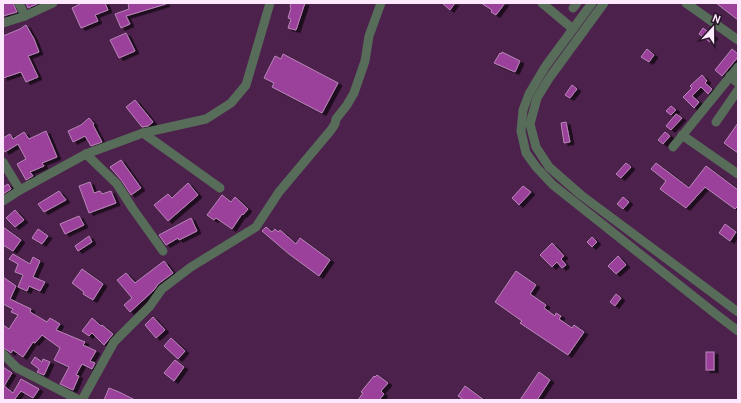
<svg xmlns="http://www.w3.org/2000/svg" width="741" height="403" font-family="Cabin,sans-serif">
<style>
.building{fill:#9b409b;stroke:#b886b7;filter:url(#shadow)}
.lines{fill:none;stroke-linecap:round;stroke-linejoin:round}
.minor{stroke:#576c59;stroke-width:9}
</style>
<defs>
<filter id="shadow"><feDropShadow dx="4" dy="2.5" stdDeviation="0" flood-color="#0009"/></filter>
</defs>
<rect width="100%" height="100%" fill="#4c214c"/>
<!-- building -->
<g class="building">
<path d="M3,3H13L17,12L3,16Z"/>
<path d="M26,3H39L28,8Z"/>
<path d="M82,3H105L108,10L95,15L98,21L81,28L72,8Z"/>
<path d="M128,3H166V4L126,16L130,24L121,28L115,14L129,9Z"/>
<path d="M291,3H305L296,30L288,28L291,19L288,18L291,8L290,7Z"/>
<path d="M442,3H455L450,10Z"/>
<path d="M481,3H505L496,15L491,12L492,10Z"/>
<path d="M716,3H738V20Z"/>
<path d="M26,25L34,39L39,52L28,56L38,77L26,82L21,72L3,78V36L20,29Z"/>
<path d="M703,28L714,36L710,42L699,34Z"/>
<path d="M126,33L135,51L119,58L110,40Z"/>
<path d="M647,49L654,55L649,62L641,57Z"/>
<path d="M732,49L738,54V57L722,76L715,70Z"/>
<path d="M502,52L520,61L515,72L494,63L500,53L501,54Z"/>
<path d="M283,54L338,83L322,113L272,87L274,83L264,78L275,56L281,59Z"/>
<path d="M702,75L707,81L705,83L712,89L708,94L701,87L692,96L699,102L694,108L683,97L692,88L690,86Z"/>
<path d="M572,85L577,89L570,98L565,95Z"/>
<path d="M135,100L153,122L148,126L142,127L126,107Z"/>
<path d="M671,106L676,110L671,115L666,111Z"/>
<path d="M676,114L682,118L671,130L666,126Z"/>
<path d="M89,118L94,124L93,125L102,142L91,146L85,136L73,142L68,131L81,125Z"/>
<path d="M566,122L570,142L564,143L561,123Z"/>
<path d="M738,123V153L724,143Z"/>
<path d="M46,131L57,157L42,163L44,166L30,172L33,176L26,180L17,164L26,159L18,144L5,152L3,148V138L10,134L13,139L24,132L29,139Z"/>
<path d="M665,132L670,136L663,144L658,140Z"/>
<path d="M121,160L141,188L131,195L122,181L110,167Z"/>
<path d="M626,163L631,167L621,178L616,174Z"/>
<path d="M656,163L689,188L706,166L738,190V206L735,209L705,187L686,208L660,189L666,181L651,169Z"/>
<path d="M90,182L94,193L100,191L102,194L111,191L116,203L89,213L79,186Z"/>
<path d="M188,183L198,195L168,221L154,205L168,194L172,198Z"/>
<path d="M8,184L11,189L3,194V187Z"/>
<path d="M523,186L531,192L519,205L512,198Z"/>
<path d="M59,191L66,200L44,212L38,204Z"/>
<path d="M222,195L231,202L235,197L248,209L243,215L242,214L232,229L216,218L214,220L207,215Z"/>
<path d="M623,197L629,202L623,209L617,204Z"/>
<path d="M15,210L24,220L15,227L6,218Z"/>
<path d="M79,216L84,225L65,234L60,224Z"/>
<path d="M191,218L197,231L179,240L178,238L166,245L159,235Z"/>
<path d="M725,224L736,232L730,241L719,233Z"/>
<path d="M3,227L21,240L13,251L3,245Z"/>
<path d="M266,227L272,232L275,229L278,232L280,230L296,244L300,238L330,260L319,276L289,254L262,231Z"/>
<path d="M38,229L48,236L42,244L32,238Z"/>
<path d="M89,236L92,242L78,251L75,246Z"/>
<path d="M592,237L597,242L592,247L587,242Z"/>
<path d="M552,243L564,256L561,259L566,265L562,268L557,262L552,267L540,255Z"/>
<path d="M13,254L30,264L33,257L40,261L33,277L45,282L40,291L29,286L27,291L18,287L23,275L15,272L18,264L9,259Z"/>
<path d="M618,256L626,265L616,274L608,266Z"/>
<path d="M164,261L173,273L158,284L154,290L130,312L124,305L132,298L117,280L126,273L135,283Z"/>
<path d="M82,269L103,284L93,300L83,294L84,292L72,283Z"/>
<path d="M516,271L536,285L530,294L546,305L544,308L555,316L556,313L561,316L559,319L572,328L574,325L584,332L568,355L520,323L522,321L495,302Z"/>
<path d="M3,277L16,286L10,299L31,309L30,312L47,322L50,318L60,324L56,330L85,342L83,345L96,351L90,361L95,363L92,369L82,364L76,375L79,376L73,390L60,384L69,367L54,360L60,348L42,335L35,343L33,342L23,357L13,350L11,353L7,350L3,348V325L9,329L18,315L11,312L13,309L3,304Z"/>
<path d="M616,294L621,298L615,306L610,302Z"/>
<path d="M153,317L165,330L156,338L145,325Z"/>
<path d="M92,318L101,326L102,325L113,334L104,345L92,333L89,336L82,331Z"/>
<path d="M171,338L185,351L178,359L164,346Z"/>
<rect x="706" y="352" width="8" height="18"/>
<path d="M35,357L42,362L43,359L50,362L44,375L37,372L39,369L31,363Z"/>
<path d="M175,360L184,367L174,381L164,373Z"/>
<path d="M3,367L12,373L4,386L13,393L21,379L39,389L33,398L21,391L14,400H3Z"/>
<path d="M539,372L550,380L537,400H520Z"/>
<path d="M377,375L388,383L381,391L384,394L379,400H358L363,393L361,392L374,376L375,377Z"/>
<path d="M465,386L484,400H464L458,396Z"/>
<path d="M109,388L119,392L135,400H104Z"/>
</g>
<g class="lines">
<!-- minor -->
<g class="minor">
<path d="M19,3L25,16"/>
<path d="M542,3L573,29"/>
<path d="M592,3L545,67L529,94L523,110L521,131L526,153L537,168L553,185L717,315L738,331"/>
<path d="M604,3L550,77L537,98L530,124L536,147L549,167L581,195L738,312"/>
<path d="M686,3L738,40"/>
<path d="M573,8L577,3"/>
<path d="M3,23L25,16L53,3"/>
<path d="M730,76L738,83"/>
<path d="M716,122L738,90"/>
<path d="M143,133L220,188"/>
<path d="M682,135L738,174"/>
<path d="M673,147L738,67"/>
<path d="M86,154L117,184L133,209L163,251"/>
<path d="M3,162L20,190"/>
<path d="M3,201L20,190L86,154L143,133L206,119L231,103L246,85L270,3"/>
<path d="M3,354L17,368L79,400"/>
<path d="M82,400L114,342L150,306L162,289L191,267L256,227L279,192L331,130L335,124L336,119L347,105L354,93L365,61L369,36L381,3"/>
</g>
</g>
<!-- border -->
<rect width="741" height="403" fill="none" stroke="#fee8fd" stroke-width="8"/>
<!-- north arrow -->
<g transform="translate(713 28) rotate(21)" stroke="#281527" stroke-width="3" paint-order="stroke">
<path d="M0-3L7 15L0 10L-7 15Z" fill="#fee8fd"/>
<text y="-6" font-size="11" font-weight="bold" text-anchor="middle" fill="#fee8fd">N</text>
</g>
</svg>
